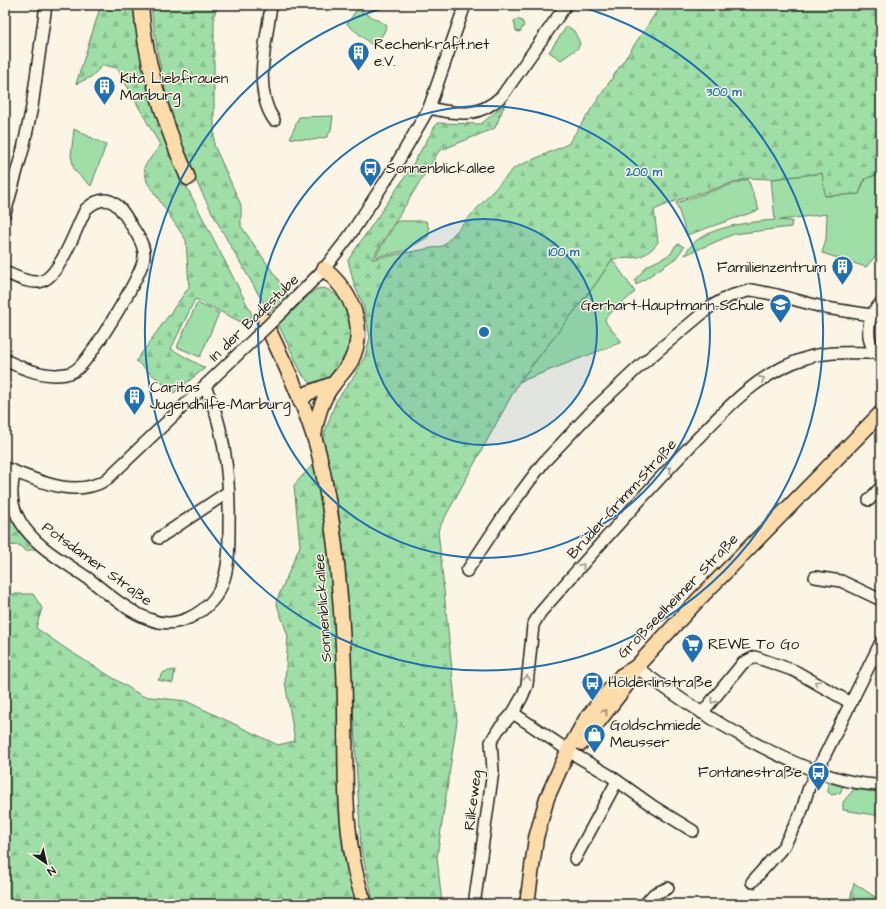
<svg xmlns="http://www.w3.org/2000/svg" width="886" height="909" font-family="'Architects Daughter',sans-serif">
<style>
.green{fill:#9fdea7;stroke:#5e7d62}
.forest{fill:url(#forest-firs);stroke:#5e7d62}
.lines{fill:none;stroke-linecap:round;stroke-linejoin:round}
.minor-casing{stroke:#1c1c1c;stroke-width:14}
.major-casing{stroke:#1c1c1c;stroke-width:17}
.minor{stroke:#fcf5e5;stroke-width:11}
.major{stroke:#fcdcab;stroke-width:14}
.minor-bridge-casing{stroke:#1c1c1c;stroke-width:14;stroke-linecap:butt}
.minor-bridge{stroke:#fcf5e5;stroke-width:11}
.oneway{stroke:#97938b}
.oneway2{stroke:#97866b}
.ring{fill:none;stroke:#1f6fb2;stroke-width:2}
.labels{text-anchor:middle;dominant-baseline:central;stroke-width:3;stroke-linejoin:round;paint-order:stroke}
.poi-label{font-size:15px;fill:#1c1c1c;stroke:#fcf5e5;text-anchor:start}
.street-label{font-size:15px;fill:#1c1c1c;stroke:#fcf5e5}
.centre{fill:#1f6fb2;stroke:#fcf5e5;stroke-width:2}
.ring-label{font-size:12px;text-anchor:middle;font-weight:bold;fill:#1f6fb2;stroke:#fcf5e5;stroke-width:3;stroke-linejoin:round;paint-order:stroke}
</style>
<defs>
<pattern id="forest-firs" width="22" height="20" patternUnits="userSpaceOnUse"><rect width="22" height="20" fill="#9fdea7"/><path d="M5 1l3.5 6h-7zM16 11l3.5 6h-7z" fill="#88be8f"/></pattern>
</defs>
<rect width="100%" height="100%" fill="#fcf5e5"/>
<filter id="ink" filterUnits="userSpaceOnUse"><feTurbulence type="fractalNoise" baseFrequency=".025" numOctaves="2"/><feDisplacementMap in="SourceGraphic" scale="8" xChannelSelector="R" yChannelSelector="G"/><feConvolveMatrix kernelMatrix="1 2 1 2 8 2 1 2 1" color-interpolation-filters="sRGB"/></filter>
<g filter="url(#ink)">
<!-- green -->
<g class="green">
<path d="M357,9L387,25C384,33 380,41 372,45L347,24Z"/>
<path d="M517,19L522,21L524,25L520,32L516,31L514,21Z"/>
<path d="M567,26L574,31L580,43L578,48L561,60L549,52Z"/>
<path d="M333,116L331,130L327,137L313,140L290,138L299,117Z"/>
<path d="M74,129L106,145L91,186L74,170L71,155Z"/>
<path d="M823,173L825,196L859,194L865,179L881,173V250L866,267L822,253L826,239L827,214L779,220L792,221L791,227L734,234L685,255C696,227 749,222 775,220L771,179Z"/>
<path d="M748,179L759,210L687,235L676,203Z"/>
<path d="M397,221H426L429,229L428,237L404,251L375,257Z"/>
<path d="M679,244L684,247L676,258L636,285L635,280L647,266L671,254L675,246Z"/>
<path d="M612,259L635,292L605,318L606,323L622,342L519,382L597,282Z"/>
<path d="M197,303L219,313L200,357L177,347Z"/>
<path d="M175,670L173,683L158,680L164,672Z"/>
<path d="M828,782L843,786L840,793L832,795L828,792Z"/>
<path d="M854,789H881V816L843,810V802Z"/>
</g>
<!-- forest -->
<g class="forest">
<path d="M101,5H134L146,84L156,114L178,170L253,316L241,322L195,299L171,349L205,368L174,393L136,361L189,287L186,240L147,182L144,167L160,145L117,68L103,65L91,77L76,84Z"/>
<path d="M151,5H219L214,15V145L241,205V226L288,294L269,313C242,264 211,216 189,165C168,115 157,59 151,5Z"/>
<path d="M661,5H881V173L865,179L859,194L825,196L822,173L771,179L748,178L675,201L654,210L658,242C645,260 633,258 612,259L597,282L519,382L438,530L457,721L437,857L442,904H374L361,849L345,564L338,508L322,440L336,401L355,375L365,356L370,337L363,305L354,284L348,260L407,174L437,123L481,124L505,104L495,128L439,151L372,259L443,246L514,168L568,144Z"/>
<path d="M324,288C345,296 353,317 352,338C351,342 352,347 351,350C347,362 324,389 310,382C308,381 305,378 303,376L278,324L316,289Z"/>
<path d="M316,461L333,572L361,904H5V594H33L42,608L36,628L68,650L142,696L186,701L278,745L295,741L285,682L288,636L276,602L300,546L294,485Z"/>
<path d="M15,519L40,548L26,551L19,545L5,546V524Z"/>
<path d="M854,883L881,901V904H849Z"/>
</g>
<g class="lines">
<defs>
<g id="minor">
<path d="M271,5C267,41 252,88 274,120"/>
<path d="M429,108C459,114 477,119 502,96L566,5"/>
<path d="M5,213L23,149L32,107L46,5"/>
<path d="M5,272C14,276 27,283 38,282C59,281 76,227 86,209C110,188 121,208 133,228C138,236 145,246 144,256C144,273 96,348 83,363C79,368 73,373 66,374C45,378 23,369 5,360"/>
<path d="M881,303C865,318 864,343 881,358"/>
<path d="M284,310L324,269L348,238L396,165L429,108L465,5"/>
<path d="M5,468C37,480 73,499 106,480L255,338"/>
<path d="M15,472C10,488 11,506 20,521C35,547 65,562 89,579C107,593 127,611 149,619C163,625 175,624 189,618C229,599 229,564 229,525C230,481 225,426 205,387"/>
<path d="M869,500L881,487"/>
<path d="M159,538L228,492"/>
<path d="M467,571L504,515L543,463L593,410L642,364L710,307L730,296L752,290L777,295L826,308L871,315"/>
<path d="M815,577L841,581L881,600"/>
<path d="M636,667C693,710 809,785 881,785"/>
<path d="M513,713L575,755L609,775L654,807L693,831"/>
<path d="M702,713L743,663L755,657L795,671L851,703"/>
<path d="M575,859L617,781"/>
<path d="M752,882L784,846L801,813L809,787L881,642"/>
<path d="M475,898L493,771L491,742L498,730L513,713L522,697L527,685L533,625L540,613C585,561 630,510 677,460C716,420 751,375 806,358C826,351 848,353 869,353L874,351"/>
<path d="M645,904L654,894L668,888"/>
</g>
<g id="major">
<path d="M141,5C145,65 164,123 188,178"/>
<path d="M264,320C282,358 301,396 314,437C321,457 324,478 328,499C338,555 342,613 344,670C348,745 338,832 365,904"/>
<path d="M300,401L308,393L333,384"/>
<path d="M314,436C317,418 321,400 333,385C339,376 346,370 351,361C368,327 351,291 324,269"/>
<path d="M582,743L628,683L636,667"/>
<path d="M527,904L536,838L547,798L568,751L586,719L621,676L636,667L697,601L881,413"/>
</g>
</defs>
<!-- minor casing -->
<use href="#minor" class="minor-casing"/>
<!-- major casing -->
<use href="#major" class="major-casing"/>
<!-- minor -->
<use href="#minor" class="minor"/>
<!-- major -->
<use href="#major" class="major"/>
<defs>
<path id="minor-bridge" d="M255,338L284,310"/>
</defs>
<!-- minor-bridge casing -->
<use href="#minor-bridge" class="minor-bridge-casing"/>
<!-- minor-bridge -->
<use href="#minor-bridge" class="minor-bridge"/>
</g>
<!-- one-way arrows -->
<defs><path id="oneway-chevron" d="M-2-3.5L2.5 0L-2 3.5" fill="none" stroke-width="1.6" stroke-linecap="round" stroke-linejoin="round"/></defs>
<g class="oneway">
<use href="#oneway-chevron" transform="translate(762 379) rotate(-28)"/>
<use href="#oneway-chevron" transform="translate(669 469) rotate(-46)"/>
<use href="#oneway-chevron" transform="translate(582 566) rotate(-49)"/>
<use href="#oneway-chevron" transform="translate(527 678) rotate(-85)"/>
<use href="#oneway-chevron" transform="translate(817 683) rotate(-150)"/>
<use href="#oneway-chevron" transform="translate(713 701) rotate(129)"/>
</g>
<use class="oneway2" href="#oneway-chevron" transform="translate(605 712) rotate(-51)"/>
</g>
<!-- distance rings -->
<circle cx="484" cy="332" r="113" fill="#1f6fb2" fill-opacity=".12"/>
<g class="ring">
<circle cx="484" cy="332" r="113"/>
<circle cx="484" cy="332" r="226"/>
<path d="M575 5A339 339 0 1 1 393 5"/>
</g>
<!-- icons -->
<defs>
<symbol id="building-pin" viewBox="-11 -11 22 30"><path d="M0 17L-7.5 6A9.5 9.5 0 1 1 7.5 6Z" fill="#1f6fb2" stroke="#fcf5e5"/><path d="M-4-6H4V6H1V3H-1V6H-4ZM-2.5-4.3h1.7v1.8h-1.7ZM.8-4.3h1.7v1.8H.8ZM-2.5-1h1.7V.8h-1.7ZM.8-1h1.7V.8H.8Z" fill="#fff"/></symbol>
<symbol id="bus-pin" viewBox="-11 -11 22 30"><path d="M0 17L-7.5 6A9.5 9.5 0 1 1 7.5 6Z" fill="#1f6fb2" stroke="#fcf5e5"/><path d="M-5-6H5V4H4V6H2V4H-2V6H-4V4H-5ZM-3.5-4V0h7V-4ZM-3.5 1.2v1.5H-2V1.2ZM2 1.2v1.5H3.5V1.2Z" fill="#fff"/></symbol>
<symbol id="school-pin" viewBox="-11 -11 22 30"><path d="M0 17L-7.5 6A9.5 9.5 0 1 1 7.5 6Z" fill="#1f6fb2" stroke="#fcf5e5"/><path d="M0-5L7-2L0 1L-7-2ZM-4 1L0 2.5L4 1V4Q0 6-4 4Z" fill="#fff"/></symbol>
<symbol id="supermarket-pin" viewBox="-11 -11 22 30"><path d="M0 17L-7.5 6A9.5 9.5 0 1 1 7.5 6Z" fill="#1f6fb2" stroke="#fcf5e5"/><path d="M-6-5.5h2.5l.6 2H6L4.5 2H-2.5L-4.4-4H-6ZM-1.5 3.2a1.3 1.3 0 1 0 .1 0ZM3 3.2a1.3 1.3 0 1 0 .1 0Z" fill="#fff"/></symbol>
<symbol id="shop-pin" viewBox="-11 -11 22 30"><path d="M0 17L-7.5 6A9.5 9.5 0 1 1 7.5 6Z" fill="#1f6fb2" stroke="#fcf5e5"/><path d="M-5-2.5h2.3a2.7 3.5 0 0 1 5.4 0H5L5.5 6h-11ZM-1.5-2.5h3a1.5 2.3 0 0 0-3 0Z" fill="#fff"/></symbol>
</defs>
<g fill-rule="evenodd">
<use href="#building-pin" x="346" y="40" width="25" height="34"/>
<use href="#building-pin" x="92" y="74" width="25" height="34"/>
<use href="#bus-pin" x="358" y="156" width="25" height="34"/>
<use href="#building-pin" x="830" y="254" width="25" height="34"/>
<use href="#school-pin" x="768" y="292" width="25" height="34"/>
<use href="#building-pin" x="122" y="384" width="25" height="34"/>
<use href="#supermarket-pin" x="680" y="632" width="25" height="34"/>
<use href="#bus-pin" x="580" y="670" width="25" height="34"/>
<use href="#shop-pin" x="582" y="722" width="25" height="34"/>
<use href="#bus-pin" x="806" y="760" width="25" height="34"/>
</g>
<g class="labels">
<!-- poi labels -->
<g class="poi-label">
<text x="374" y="44">Rechenkraft.net<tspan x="374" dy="17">e.V.</tspan></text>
<text x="120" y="78">Kita Liebfrauen<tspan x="120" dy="17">Marburg</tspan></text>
<text x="386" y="168">Sonnenblickallee</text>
<text x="826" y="267" text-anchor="end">Familienzentrum</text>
<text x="764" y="305" text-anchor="end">Gerhart-Hauptmann-Schule</text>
<text x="150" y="387">Caritas<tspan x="150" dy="17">Jugendhilfe-Marburg</tspan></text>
<text x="708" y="644">REWE To Go</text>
<text x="608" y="682">Hölderlinstraße</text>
<text x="610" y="725">Goldschmiede<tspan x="610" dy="17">Meusser</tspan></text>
<text x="802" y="772" text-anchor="end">Fontanestraße</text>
</g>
<!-- street labels -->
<g class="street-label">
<text transform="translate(254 318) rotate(-44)">In der Badestube</text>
<text transform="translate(622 499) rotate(-48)">Brüder-Grimm-Straße</text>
<text transform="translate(97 564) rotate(36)">Potsdamer Straße</text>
<text transform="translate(678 596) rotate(-46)">Großseelheimer Straße</text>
<text transform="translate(323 608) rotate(-94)">Sonnenblickallee</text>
<text transform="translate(473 800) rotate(-83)">Rilkeweg</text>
</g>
</g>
<circle cx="484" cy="332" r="6" class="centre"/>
<g class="ring-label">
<text x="724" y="96">300 m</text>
<text x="644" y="176">200 m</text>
<text x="564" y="256">100 m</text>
</g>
<!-- margin -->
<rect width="886" height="909" fill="none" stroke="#fcf5e5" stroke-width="20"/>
<rect x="10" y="10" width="866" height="889" fill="none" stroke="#1c1c1c" stroke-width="1.5" filter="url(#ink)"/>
<!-- north arrow -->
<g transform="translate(46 863) rotate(146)" stroke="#fcf5e5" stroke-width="3" paint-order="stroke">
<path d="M0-3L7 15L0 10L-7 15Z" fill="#1c1c1c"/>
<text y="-6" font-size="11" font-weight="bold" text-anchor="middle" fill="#1c1c1c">N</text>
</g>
</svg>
